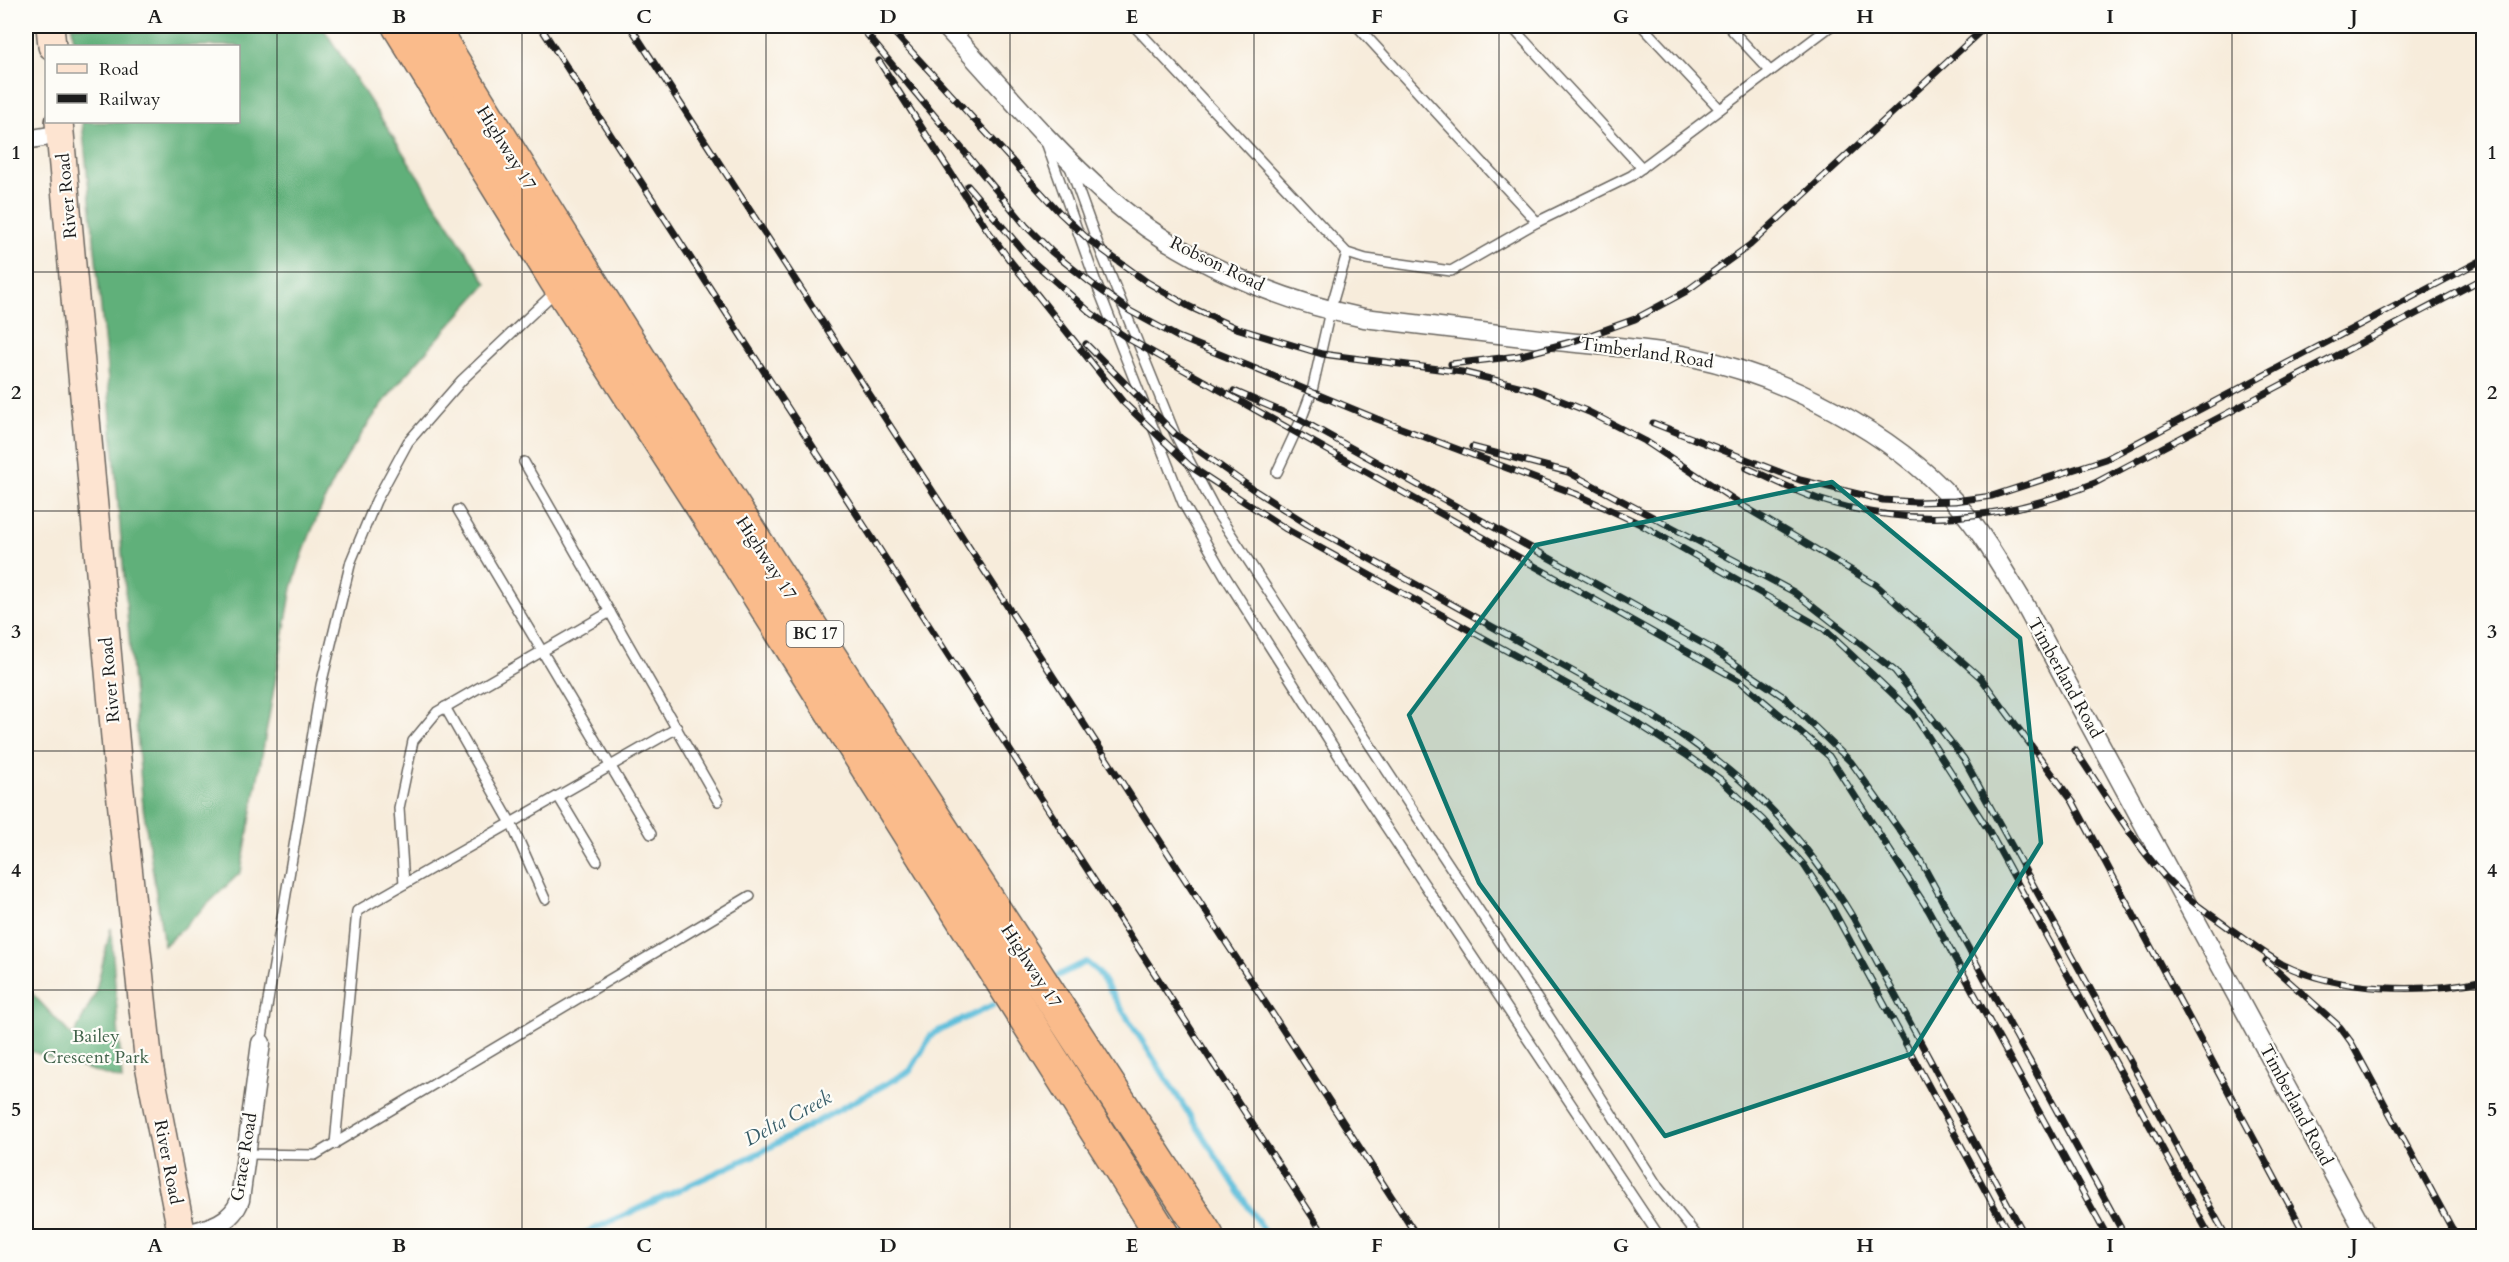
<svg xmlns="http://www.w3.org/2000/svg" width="2509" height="1262" font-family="Cardo,serif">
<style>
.forest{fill:#60b07a;stroke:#3e664b;stroke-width:1.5}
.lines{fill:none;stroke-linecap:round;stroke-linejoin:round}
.stream{stroke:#5cbdda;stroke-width:6}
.lane-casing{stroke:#69655f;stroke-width:12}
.street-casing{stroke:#69655f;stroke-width:21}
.secondary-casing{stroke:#69655f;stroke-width:30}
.highway-casing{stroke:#69655f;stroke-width:36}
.lane{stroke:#fff;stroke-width:9}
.street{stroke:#fff;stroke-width:18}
.secondary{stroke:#fde4d1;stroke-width:27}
.highway{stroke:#fabb8b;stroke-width:33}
.rail-casing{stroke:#1c1c1c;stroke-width:7}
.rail{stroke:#fdfcf7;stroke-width:4.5;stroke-dasharray:14;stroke-linecap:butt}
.marked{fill:#0f766e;fill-opacity:0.2;stroke:#0f766e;stroke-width:4.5;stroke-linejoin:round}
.grid{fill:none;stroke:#1c1c1c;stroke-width:1.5;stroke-opacity:0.55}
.labels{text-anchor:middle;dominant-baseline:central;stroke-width:4.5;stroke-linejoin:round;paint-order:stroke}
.shield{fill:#fdfcf7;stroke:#605f5e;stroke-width:1.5}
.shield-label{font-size:16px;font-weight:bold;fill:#1c1c1c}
.street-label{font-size:18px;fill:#1c1c1c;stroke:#fdfcf7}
.park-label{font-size:18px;fill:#40624a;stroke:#fdfcf7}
.water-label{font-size:20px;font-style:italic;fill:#365c68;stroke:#fdfcf7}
.neatline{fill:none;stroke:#1c1c1c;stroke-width:2}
.grid-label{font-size:20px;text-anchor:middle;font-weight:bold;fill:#1c1c1c}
</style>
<rect width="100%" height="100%" fill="#fdfcf7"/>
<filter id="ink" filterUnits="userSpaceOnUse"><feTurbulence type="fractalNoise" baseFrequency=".0167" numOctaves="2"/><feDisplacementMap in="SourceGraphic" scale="12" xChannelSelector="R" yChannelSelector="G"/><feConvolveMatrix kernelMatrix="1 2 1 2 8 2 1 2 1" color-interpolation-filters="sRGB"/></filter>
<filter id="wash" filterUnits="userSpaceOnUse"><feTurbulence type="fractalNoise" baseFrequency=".008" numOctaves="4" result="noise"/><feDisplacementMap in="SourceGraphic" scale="24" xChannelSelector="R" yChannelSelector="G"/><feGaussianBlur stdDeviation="1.35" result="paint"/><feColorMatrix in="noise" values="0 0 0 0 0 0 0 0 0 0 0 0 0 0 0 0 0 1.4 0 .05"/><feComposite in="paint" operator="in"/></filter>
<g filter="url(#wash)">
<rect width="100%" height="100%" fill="#f7ecdb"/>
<!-- forest -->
<g class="forest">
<path d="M72,26H322L487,284C444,333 396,380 361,435C329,483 308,533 292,588L241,872L164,946L143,807L106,357L82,122H238V46H74Z"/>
<path d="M111,928L122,1080L26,1050V987L73,1037L95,994Z"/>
</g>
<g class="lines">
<!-- stream -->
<g class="stream">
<path d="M1057,976L1086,962L1098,972L1267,1236"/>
<path d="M579,1236L761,1152L910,1071L932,1034L993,1005"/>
</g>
</g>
</g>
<g filter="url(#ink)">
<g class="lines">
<defs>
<g id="lane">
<path d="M1134,26L1347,253L1366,259L1451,271L1537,222L1631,176L1831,26"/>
<path d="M1357,26L1537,222"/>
<path d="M1511,26L1642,168"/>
<path d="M1642,26L1720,109"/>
<path d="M1728,26L1770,71"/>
<path d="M1046,142L1098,288L1183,503L1225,576L1348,770L1659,1236"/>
<path d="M1070,167L1099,247L1175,434L1217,513L1567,1044L1658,1187L1697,1236"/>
<path d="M524,462L718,801"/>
<path d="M1277,472L1301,420L1312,391L1330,311L1347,253"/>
<path d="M458,510L651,834"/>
<path d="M445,707L511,823L545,899"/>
<path d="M558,796L597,861"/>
<path d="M404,884L399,808L413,741L437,712L610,612"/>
<path d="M261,1043L321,685L351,561L376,501L408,442L462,380L556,291"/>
<path d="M335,1144L357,911L677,728"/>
<path d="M246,1154L315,1155L750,896"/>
</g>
<g id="street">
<path d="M945,26C998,83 1049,145 1108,197C1178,259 1273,299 1364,318C1428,326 1493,333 1557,341C1602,346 1648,348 1692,357C1783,376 1893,433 1955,502C1983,533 2004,571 2026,607L2367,1236"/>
<path d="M26,140L61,134"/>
<path d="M182,1235C205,1229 231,1225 240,1200L261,1043"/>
</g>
<g id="secondary">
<path d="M50,26L52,46"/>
<path d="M59,122L119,781L149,1065L182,1236"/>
</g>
<g id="highway">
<path d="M399,26L556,280L724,540L1163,1236"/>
<path d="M431,26C682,434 945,835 1207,1236"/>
</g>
</defs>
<!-- lane casing -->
<use href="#lane" class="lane-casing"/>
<!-- street casing -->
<use href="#street" class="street-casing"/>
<!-- secondary casing -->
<use href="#secondary" class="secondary-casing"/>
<!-- highway casing -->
<use href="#highway" class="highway-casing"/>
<!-- lane -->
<use href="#lane" class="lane"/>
<!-- street -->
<use href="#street" class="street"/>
<!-- secondary -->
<use href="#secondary" class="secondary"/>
<!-- highway -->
<use href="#highway" class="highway"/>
<defs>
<g id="rail">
<path d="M540,26L1325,1236"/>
<path d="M630,26L1417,1236"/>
<path d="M860,26L1026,226L1052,252L1091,283L1130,311L1178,337L1377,419L1576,494L1638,523L1824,629L1913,713L1989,831L2210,1236"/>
<path d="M888,26L1060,213L1089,240L1147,282L1190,307L1236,328L1322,354L1462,372L1535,390L1589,412L1645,441L1745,507L1876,585L1981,678L2073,802L2306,1236"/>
<path d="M879,61L986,228L1011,262L1123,402L1190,466L1286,529L1632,720L1685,754L1720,779L1763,820L1804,865L1831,906L2010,1236"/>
<path d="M968,186L1030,259L1091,313L1127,338L1740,681L1829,756L1929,911L2107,1236"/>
<path d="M1086,344L1175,434L1257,492L1307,524L1648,713C1741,771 1797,825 1854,919L2025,1236"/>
<path d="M1451,364L1518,356L1571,342L1635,319L1685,292L1750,245L1986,26"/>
<path d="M1234,391L1301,420L1711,648L1784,697L1851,762L1918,856L2125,1236"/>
<path d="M1653,423L1800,480L1883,500L1916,502L1955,501L1992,496L2106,459L2484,259"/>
<path d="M1472,447L1568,472L1794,592L1895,671L1964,759L2226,1236"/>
<path d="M1747,468C1770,478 1794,491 1818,499C1915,530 2003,520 2095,483L2484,278"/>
<path d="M2075,750C2104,793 2131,839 2165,877C2184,897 2207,912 2229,928C2247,940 2264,954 2282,964C2337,992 2425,994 2484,980"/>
<path d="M2266,961L2340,1027L2351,1042L2456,1236"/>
</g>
</defs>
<!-- rail casing -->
<use href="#rail" class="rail-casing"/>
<!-- rail -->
<use href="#rail" class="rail"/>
</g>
</g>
<!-- marked area -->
<path class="marked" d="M1832,482L2020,638L2041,843L1911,1054L1665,1136L1479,883L1409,715L1536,545Z"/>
<!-- grid -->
<path class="grid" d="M277,26V1236M522,26V1236M766,26V1236M1010,26V1236M1254,26V1236M1499,26V1236M1743,26V1236M1987,26V1236M2232,26V1236M26,272H2484M26,511H2484M26,751H2484M26,990H2484"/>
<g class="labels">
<!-- shield labels -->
<rect class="shield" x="786.5" y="621" width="57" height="26" rx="4.5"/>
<g class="shield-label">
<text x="815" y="634">BC 17</text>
</g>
<!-- street labels -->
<g class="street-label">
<text transform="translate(506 148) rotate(58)">Highway 17</text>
<text transform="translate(67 196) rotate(-95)">River Road</text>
<text transform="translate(1217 264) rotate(26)">Robson Road</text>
<text transform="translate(1647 353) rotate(8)">Timberland Road</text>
<text transform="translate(766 558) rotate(57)">Highway 17</text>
<text transform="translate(2065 678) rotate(61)">Timberland Road</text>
<text transform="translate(110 680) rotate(-95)">River Road</text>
<text transform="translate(1031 966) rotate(57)">Highway 17</text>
<text transform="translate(2296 1105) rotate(62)">Timberland Road</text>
<text transform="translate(244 1157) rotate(-81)">Grace Road</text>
<text transform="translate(168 1162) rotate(79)">River Road</text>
</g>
<!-- park labels -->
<g class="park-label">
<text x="96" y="1036">Bailey<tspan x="96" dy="21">Crescent Park</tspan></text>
</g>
<!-- water labels -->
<g class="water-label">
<text transform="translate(788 1118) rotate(-28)">Delta Creek</text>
</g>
</g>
<!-- margin -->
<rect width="2509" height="1262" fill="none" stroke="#fdfcf7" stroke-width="66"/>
<!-- legend -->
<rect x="45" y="45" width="195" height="78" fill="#fdfcf7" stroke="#a3a29f" stroke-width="1.5"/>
<rect x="57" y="64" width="30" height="9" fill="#fde4d1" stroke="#a3a29f" stroke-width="1.5"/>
<text x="99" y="75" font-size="18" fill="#1c1c1c">Road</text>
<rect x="57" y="94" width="30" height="9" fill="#1c1c1c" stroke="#a3a29f" stroke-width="1.5"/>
<text x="99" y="105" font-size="18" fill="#1c1c1c">Railway</text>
<rect x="33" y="33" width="2443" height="1196" class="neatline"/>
<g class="grid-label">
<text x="155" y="23">A</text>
<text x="399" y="23">B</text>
<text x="644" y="23">C</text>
<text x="888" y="23">D</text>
<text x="1132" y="23">E</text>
<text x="1377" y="23">F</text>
<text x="1621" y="23">G</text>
<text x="1865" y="23">H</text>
<text x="2110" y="23">I</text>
<text x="2354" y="23">J</text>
<text x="16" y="159">1</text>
<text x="2492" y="159">1</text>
<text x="16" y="399">2</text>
<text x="2492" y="399">2</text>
<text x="16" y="638">3</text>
<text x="2492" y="638">3</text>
<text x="16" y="877">4</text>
<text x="2492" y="877">4</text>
<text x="16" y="1116">5</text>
<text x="2492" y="1116">5</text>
<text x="155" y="1252">A</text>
<text x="399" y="1252">B</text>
<text x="644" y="1252">C</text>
<text x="888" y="1252">D</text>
<text x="1132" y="1252">E</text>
<text x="1377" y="1252">F</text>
<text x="1621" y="1252">G</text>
<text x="1865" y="1252">H</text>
<text x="2110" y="1252">I</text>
<text x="2354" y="1252">J</text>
</g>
</svg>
